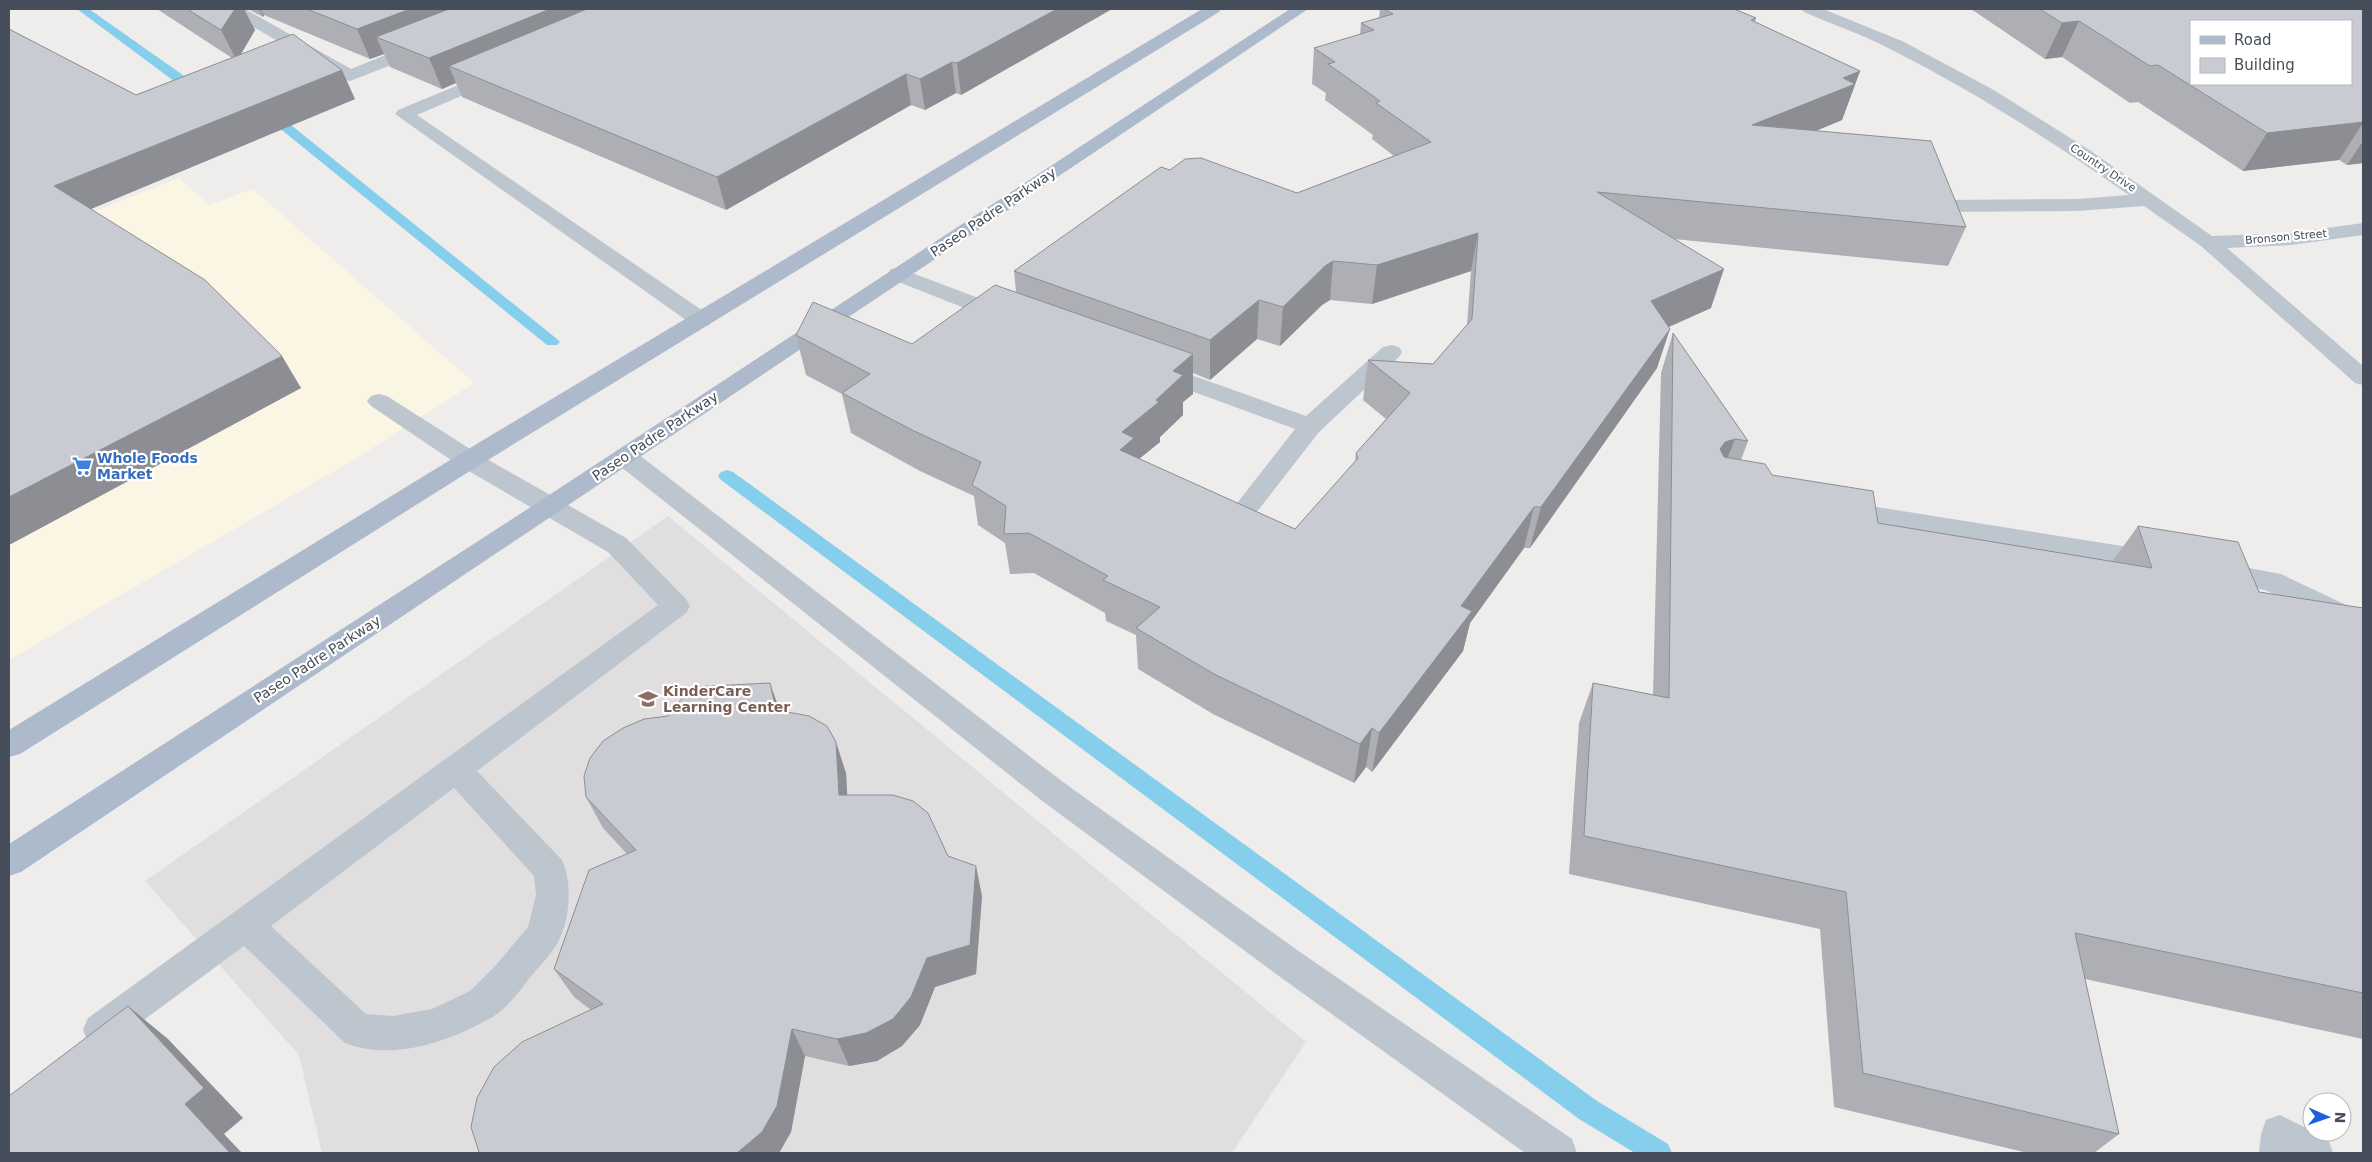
<svg xmlns="http://www.w3.org/2000/svg" width="2372" height="1162" font-family="'DejaVu Sans',sans-serif">
<style>
.commercial{fill:#fbf6e4}
.education{fill:#e0dede}
.lines{fill:none;stroke-linecap:round;stroke-linejoin:round}
.stream{fill:#86cfec;fill-rule:evenodd}
.minor{fill:#bdc6cf;fill-rule:evenodd}
.major{fill:#acbacc;fill-rule:evenodd}
.wall{fill:#adafb5;fill-rule:evenodd}
.shaded-wall{fill:#8d8e93}
.building{fill:#c9cbd2;stroke:#8d8e93;fill-rule:evenodd}
.labels{text-anchor:middle;dominant-baseline:central;stroke-width:4.5;stroke-linejoin:round;paint-order:stroke}
.far-street-label{font-size:11px;fill:#454e5a;stroke:#fff}
.street-label{font-size:14px;fill:#454e5a;stroke:#fff}
.shop-label{font-size:14px;font-weight:bold;fill:#366cbe;stroke:#fff;text-anchor:start}
.education-label{font-size:14px;font-weight:bold;fill:#785e54;stroke:#fff;text-anchor:start}
</style>
<rect width="100%" height="100%" fill="#efecec"/>
<!-- commercial -->
<path class="commercial" d="M179,178L209,205L253,189L474,383L355,459L9,660V246Z"/>
<!-- education -->
<path class="education" d="M668,516L1306,1042L1232,1153H322L299,1055L145,881Z"/>
<g class="lines">
<!-- stream -->
<g class="stream">
<path d="M77,9H89L207,92L201,96L186,90Z"/>
<path d="M263,114L291,125L557,339L560,342L557,345H547L283,131L259,121L257,118Z"/>
<path d="M727,470L733,472L1597,1101L1668,1144L1672,1153H1635L1579,1119L721,480L718,476L721,472Z"/>
</g>
<!-- minor -->
<g class="minor">
<path d="M226,9H245L351,69L415,43H427L429,47L427,51L350,81L344,80L228,12Z"/>
<path d="M1802,9H1823L1902,41L1992,89L2091,151L2212,236L2291,233L2363,223V235L2291,245L2227,248L2363,366V385L2355,383L2201,246L2144,206L2078,211L1940,212L1933,210L1930,206L1933,202L1940,200L2078,199L2129,195C2053,142 1975,92 1892,50C1864,35 1833,25 1804,12Z"/>
<path d="M492,71L498,72L501,76L498,80L417,115L709,315L712,320L709,325L701,327L693,325L395,114L398,110Z"/>
<path d="M899,268L1013,311L1016,316L1013,321L1005,323L997,321L891,279L888,274L891,269Z"/>
<path d="M1391,345L1399,347L1402,352L1399,357L1319,432L1249,522L1240,525L1231,522L1227,516L1295,429L1150,376L1146,371L1150,366L1158,364L1166,366L1306,416L1383,347Z"/>
<path d="M379,394L387,396L478,454L626,538L686,599L690,606L686,613L477,771L562,860C573,884 570,921 557,944C549,957 537,969 528,980C519,992 507,1008 494,1016C451,1041 394,1062 345,1043L244,946L114,1042L101,1047L88,1042L83,1030L88,1018L658,605L608,552L460,466L371,406L367,401L371,396ZM454,788L534,876L536,895L528,927L496,965L470,991L432,1009L393,1016L366,1014L271,926Z"/>
<path d="M625,449L634,451L1063,782L1300,952L1572,1139L1577,1153H1525L1276,974L1041,800L616,463L612,457L616,451Z"/>
<path d="M1839,501L2154,551L2164,554L2168,561L2164,568L2154,571L1830,516L1826,510L1830,504Z"/>
<path d="M2216,562L2281,574L2363,613V635L2265,590L2206,579L2202,572L2206,565Z"/>
<path d="M2280,1115L2328,1139L2333,1153H2259L2261,1134L2266,1120Z"/>
</g>
<!-- major -->
<g class="major">
<path d="M1202,9H1221L1219,12L478,466L20,754L9,757V730L460,454Z"/>
<path d="M1290,9H1308L21,872L9,876V844L540,501Z"/>
</g>
</g>
<!-- wall -->
<g class="wall">
<path d="M157,9H244L255,30L241,54L355,99L91,209L301,388L9,545V29L136,95L232,58Z"/>
<path d="M248,9H1112L961,95L956,93L925,110L911,105L726,210L462,97L456,83L442,89L390,67L384,54L370,59L264,15L263,17Z"/>
<path d="M1380,9H1734L1756,18L1755,22L1860,71L1842,120L1816,131L1966,227L1948,266L1674,239L1711,308L1669,327L1657,368L1530,548H1524L1470,623L1463,651L1372,772L1366,767L1354,783L1213,714L1138,669L1136,635L1106,621L1105,613L1034,573L1010,574L1005,543L978,525L974,496L920,471L851,433L842,394L806,375L796,335L912,344L1016,292L1014,271L1170,170L1297,193L1394,156L1372,139L1373,135L1325,100L1326,93L1312,84L1314,48L1360,35L1361,23L1379,18ZM1471,271L1467,325L1433,364L1368,360L1363,400L1386,419L1356,453L1355,462L1295,529L1139,459L1160,442V437L1183,415V402L1193,394V373L1210,380L1257,339L1280,346L1322,305L1330,300L1372,304Z"/>
<path d="M1971,9H2363V163L2347,165L2339,160L2243,171L2138,102L2130,103L2062,57L2045,59Z"/>
<path d="M1673,333L1748,441L1741,460L1772,475L1878,523L2112,562L2138,526L2259,592L2363,608V1039L2085,979L2119,1134L2094,1153H2028L1834,1107L1820,929L1569,874L1579,723L1593,683L1653,695L1661,373Z"/>
<path d="M780,711L846,773L847,795L948,856L982,896L976,974L935,987L920,1025L902,1046L877,1061L849,1066L805,1056L791,1132L779,1153H480L591,1010L574,997L554,969L627,854L603,828L586,797Z"/>
</g>
<!-- shaded-wall -->
<g class="shaded-wall">
<path d="M235,9H244L255,30L237,61L221,30Z"/>
<path d="M259,9H260L264,15L263,17Z"/>
<path d="M410,9H499L376,37L384,54L370,59L357,29Z"/>
<path d="M550,9H631L449,66L456,83L442,89L429,58Z"/>
<path d="M1057,9H1112L961,95L957,63Z"/>
<path d="M2079,21L2062,57L2045,59L2062,23Z"/>
<path d="M952,62L956,93L925,110L920,79Z"/>
<path d="M342,70L355,99L74,216L54,186Z"/>
<path d="M1860,71L1842,120L1740,162L1752,125L1843,78Z"/>
<path d="M906,74L911,105L726,210L717,177Z"/>
<path d="M2363,122V123L2339,160L2243,171L2267,133Z"/>
<path d="M2363,141V163L2347,165Z"/>
<path d="M1478,233L1471,271L1372,304L1377,265Z"/>
<path d="M1333,261L1330,300L1322,305L1280,346L1283,307L1325,266Z"/>
<path d="M1724,269L1711,308L1639,340L1651,301Z"/>
<path d="M1259,300L1257,339L1210,380V340Z"/>
<path d="M1670,329L1657,368L1530,548L1541,507Z"/>
<path d="M1193,354V394L1183,402V415L1160,437V442L1134,463L1120,450L1122,432L1156,400L1173,371Z"/>
<path d="M282,356L301,388L9,545V497Z"/>
<path d="M1735,439L1719,479L1720,449L1725,442Z"/>
<path d="M1534,507L1524,548L1470,623L1463,651L1372,772L1379,733L1461,606Z"/>
<path d="M770,683L781,714L776,710Z"/>
<path d="M1372,728L1366,767L1354,783L1360,744Z"/>
<path d="M836,742L846,773L849,826L839,795Z"/>
<path d="M976,866L982,896L976,974L935,987L920,1025L902,1046L877,1061L849,1066L837,1039L927,958Z"/>
<path d="M128,1006L168,1039L243,1118L224,1134L242,1153H230L185,1104Z"/>
<path d="M792,1029L805,1056L791,1132L779,1153H737Z"/>
</g>
<!-- building -->
<g class="building">
<path d="M187,9H235L221,30Z"/>
<path d="M307,9H410L357,29Z"/>
<path d="M449,9H550L429,58L376,37Z"/>
<path d="M587,9H1057L957,63L952,62L920,79L906,74L717,177L449,66Z"/>
<path d="M1384,9H1734L1756,18L1751,20L1860,71L1843,78L1855,84L1752,125L1931,141L1966,227L1597,192L1724,269L1651,301L1670,329L1541,507H1534L1461,606L1472,611L1379,733L1372,728L1360,744L1214,674L1136,628L1160,607L1103,580L1108,576L1029,533L1004,534L1006,506L972,485L981,462L912,430L842,393L870,374L796,335L813,302L912,344L995,285L1193,354L1173,371L1183,375L1156,400L1159,402L1122,432L1134,438L1120,450L1295,529L1358,458L1356,453L1410,393L1368,360L1433,364L1472,319L1478,233L1377,265L1333,261L1325,266L1283,307L1259,300L1210,340L1014,271L1161,167L1170,170L1185,159L1201,158L1297,193L1431,142L1376,103L1380,101L1328,64L1335,62L1314,48L1374,30L1361,23L1393,14Z"/>
<path d="M2040,9H2363V122L2267,133L2158,65L2150,66L2079,21L2062,23ZM2191,21H2351V84H2191Z"/>
<path d="M9,29L136,95L293,34L342,70L54,186L205,280L282,356L9,497Z"/>
<path d="M1673,333L1748,441L1735,439L1725,442L1720,449L1724,457L1765,464L1772,475L1873,491L1878,523L2152,568L2138,526L2238,542L2259,592L2363,608V993L2075,933L2119,1134L1863,1073L1846,892L1584,836L1593,683L1669,698Z"/>
<path d="M770,683L776,710L809,716L827,726L836,742L839,795H893L913,801L928,813L948,856L976,866L970,945L927,958L911,997L893,1019L866,1033L837,1039L792,1029L777,1106L762,1132L737,1153H480L479,1152L471,1127L477,1098L494,1067L522,1042L603,1004L554,969L589,870L636,850L586,797L584,776L590,758L603,741L623,728L644,719L668,716L691,687Z"/>
<path d="M128,1006L204,1088L185,1104L230,1153H9V1096Z"/>
</g>
<!-- icons -->
<defs>
<symbol id="supermarket-bare" viewBox="-9 -9 18 18"><path d="M-6-5.5h2.5l.6 2H6L4.5 2H-2.5L-4.4-4H-6ZM-1.5 3.2a1.3 1.3 0 1 0 .1 0ZM3 3.2a1.3 1.3 0 1 0 .1 0Z" fill="#3f7fe0" stroke="#fff" stroke-width="2.5" paint-order="stroke"/></symbol>
<symbol id="school-bare" viewBox="-9 -9 18 18"><path d="M0-5L7-2L0 1L-7-2ZM-4 1L0 2.5L4 1V4Q0 6-4 4Z" fill="#8d6e63" stroke="#fff" stroke-width="2.5" paint-order="stroke"/></symbol>
</defs>
<g fill-rule="evenodd">
<use href="#supermarket-bare" x="68" y="452" width="28" height="28"/>
<use href="#school-bare" x="634" y="685" width="28" height="28"/>
</g>
<g class="labels">
<!-- far-street labels -->
<g class="far-street-label">
<text transform="translate(2103 168) rotate(34)">Country Drive</text>
<text transform="translate(2286 237) rotate(-5)">Bronson Street</text>
</g>
<!-- street labels -->
<g class="street-label">
<text transform="translate(993 212) rotate(-34)">Paseo Padre Parkway</text>
<text transform="translate(655 436) rotate(-34)">Paseo Padre Parkway</text>
<text transform="translate(317 659) rotate(-33)">Paseo Padre Parkway</text>
</g>
<!-- shop labels -->
<g class="shop-label">
<text x="97" y="458">Whole Foods<tspan x="97" dy="16">Market</tspan></text>
</g>
<!-- education labels -->
<g class="education-label">
<text x="663" y="691">KinderCare<tspan x="663" dy="16">Learning Center</tspan></text>
</g>
</g>
<!-- border -->
<rect width="2372" height="1162" fill="none" stroke="#454e5a" stroke-width="20"/>
<!-- legend -->
<rect x="2190" y="20" width="162" height="65" fill="#ffffff" stroke="#b5b8bd"/>
<rect x="2200" y="36" width="25" height="8" fill="#acbacc" stroke="#b5b8bd"/>
<text x="2234" y="45" font-size="15" fill="#454e5a">Road</text>
<rect x="2200" y="58" width="25" height="15" fill="#c9cbd2" stroke="#b5b8bd"/>
<text x="2234" y="70" font-size="15" fill="#454e5a">Building</text>
<!-- north arrow -->
<g transform="translate(2327 1117) rotate(92)"><circle r="24" fill="#ffffff" stroke="#b5b8bd"/>
<path d="M0-4L9 19L0 12L-9 19Z" fill="#1860de"/>
<text y="-8" font-size="14" font-weight="bold" text-anchor="middle" fill="#454e5a">N</text>
</g>
</svg>
